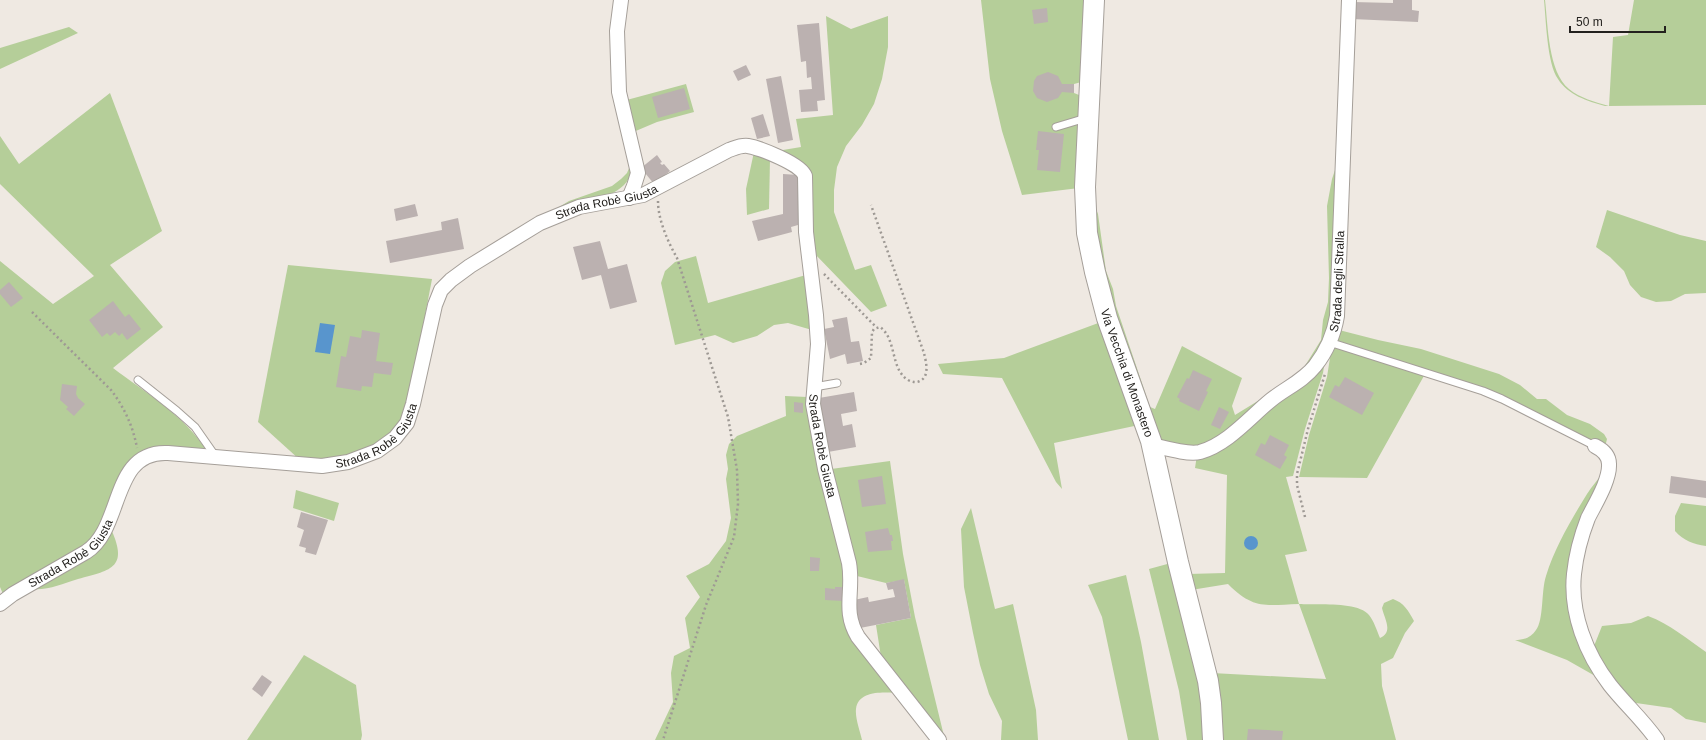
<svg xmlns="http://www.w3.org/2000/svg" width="1706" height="740" font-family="Arial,sans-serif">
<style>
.green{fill:#b5ce99}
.water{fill:#5895cd}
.building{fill:#bbb1b0}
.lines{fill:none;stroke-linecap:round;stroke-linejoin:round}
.lane-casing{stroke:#a59f99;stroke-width:9}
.street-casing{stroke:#a59f99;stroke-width:16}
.secondary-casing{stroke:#a59f99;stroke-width:22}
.path{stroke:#9e9994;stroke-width:2.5;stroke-dasharray:2 3;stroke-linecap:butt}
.lane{stroke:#fff;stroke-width:7}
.street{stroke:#fff;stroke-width:14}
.secondary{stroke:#fff;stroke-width:20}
.labels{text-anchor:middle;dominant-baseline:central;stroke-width:4;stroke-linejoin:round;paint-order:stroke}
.street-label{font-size:12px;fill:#23211e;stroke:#efe9e2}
</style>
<rect width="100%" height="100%" fill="#efe9e2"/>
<!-- green -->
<g class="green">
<path d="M981,0H1089L1085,81L1074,84V93L1084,97L1079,188L1022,195L1002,131L990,79Z"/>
<path d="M1544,0H1545C1548,25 1548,72 1569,89C1580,98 1595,102 1609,106L1613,37L1628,35L1634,0H1706V105L1609,106H1605C1587,101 1568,95 1558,79C1547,64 1546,19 1544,0Z"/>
<path d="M826,16L851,29L888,16V47L882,79L874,104L862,125L846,146L837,167L834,190V212L855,270L871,265L887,306L871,312L814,253L806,166L802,162L777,151L801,147L796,119L833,115Z"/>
<path d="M69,27L78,33L0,69V48Z"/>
<path d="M686,84L694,112L657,122L631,133L623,101Z"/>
<path d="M110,93L162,231L110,265L163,327L113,368C146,393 185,416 207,451L150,450L90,543L3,594L0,587V261L53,304L94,276L0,184V136L19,164Z"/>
<path d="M754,152L770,159L769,209L747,215L746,189Z"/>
<path d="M632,161C634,190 607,196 585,203C572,207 559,211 546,215L569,201L612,186L621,179L627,173Z"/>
<path d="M1338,161L1333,315L1315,361L1203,449L1161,443L1111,311L1090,194L1098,214L1106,271L1113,289L1116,306L1150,407L1155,409L1182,346L1242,378L1232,406L1235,415L1282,386L1303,369L1321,340L1323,320L1328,302L1329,278L1327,206L1332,179Z"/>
<path d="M1607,210L1680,235L1706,241V293L1685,294L1671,301L1656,302L1641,297L1630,285L1624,271L1610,257L1596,247Z"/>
<path d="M696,256L708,303L806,275L812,330L788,323L774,325L757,336L733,343L715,335L675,345L661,283L665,271L675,262Z"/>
<path d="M288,265L432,279L410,394L401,424L377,445L341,459L300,460L258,422Z"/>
<path d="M1101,322L1139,425L1054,443L1062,489L1056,482L1002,378L943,374L938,364L1004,358Z"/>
<path d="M1339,330L1378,340L1421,349L1499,374L1520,385L1537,399H1546L1567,415L1590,424L1604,434L1607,439L1606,443H1594L1508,400L1334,341Z"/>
<path d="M1332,345L1425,374L1367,478L1299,477L1309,435L1327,377Z"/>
<path d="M1326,354L1323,373L1305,429L1293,476L1286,477L1307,551L1285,555L1299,604C1317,605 1358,601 1369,615C1374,621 1377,631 1380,638C1394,632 1384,618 1382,608L1384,603L1393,599C1404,603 1408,610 1414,621L1405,633L1393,658L1381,664L1382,686L1396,740H1219L1212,673L1326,679L1299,604C1265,605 1254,610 1228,584L1191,590L1188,574L1225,573L1227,475L1195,468L1197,455Z"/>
<path d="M785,396L807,397L844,573L843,601L895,693C882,692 858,691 856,709C855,718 860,731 862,740H655L673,702L671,673L674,656L690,648L685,618L700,597L686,576L709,564L726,541L731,518L726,479L728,469L726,455L729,444L737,436L786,416Z"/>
<path d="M890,461L903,554L915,617L944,736L881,657L876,625L911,618L904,580L886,583L857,576L831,469Z"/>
<path d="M1603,472L1570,578L1604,681L1567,660L1515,640C1523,640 1531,638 1536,630C1544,620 1541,591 1546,576C1555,547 1571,520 1587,494C1592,486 1598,480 1603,472Z"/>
<path d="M296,490L339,503L334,521L293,508Z"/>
<path d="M1681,503L1706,506V546C1693,544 1684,541 1675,531V516Z"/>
<path d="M971,508L995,609L1013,604L1036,710L1038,740H1001L1002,721L989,694L980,665L973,633L964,587L961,529Z"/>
<path d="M110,527C129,567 113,570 78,579C61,584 48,591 30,589Z"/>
<path d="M1171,563L1200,680L1206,740H1187L1179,691L1149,569Z"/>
<path d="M1126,575L1141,642L1159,740H1128L1102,617L1088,585Z"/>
<path d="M1648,616C1670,624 1687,639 1706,652V723L1686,719L1671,708L1629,702L1592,651L1602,626L1631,623Z"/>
<path d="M304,655L356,685L362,735L361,740H247Z"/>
</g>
<!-- water -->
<g class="water">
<path d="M320,323L335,325L330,354L315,352Z"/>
<circle cx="1251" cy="543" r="7"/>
</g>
<!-- building -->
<g class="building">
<path d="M1393,0H1412V10L1419,11L1418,22L1352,19L1353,2L1393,3Z"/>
<path d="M1047,8L1048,22L1034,24L1032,10Z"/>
<path d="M819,23L825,100L817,101L818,111L801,112L799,90L812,89L811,77L807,78L806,61L801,62L797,25Z"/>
<path d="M746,65L751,75L738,81L733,71Z"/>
<path d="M1048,72L1058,76L1062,84H1074V93L1062,92L1058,98L1047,102L1037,98L1033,91L1034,81L1037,76Z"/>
<path d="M781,76L793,140L778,143L766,79Z"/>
<path d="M684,88L690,109L658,118L652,97Z"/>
<path d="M763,114L770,136L757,139L751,118Z"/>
<path d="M1038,131L1064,134L1060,172L1037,170L1039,150H1036Z"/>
<path d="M657,155L662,162L660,163L662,165L664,164L670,171L654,184L641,168Z"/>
<path d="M783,174L799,175L798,225L791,227L792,232L758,241L752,221L783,214Z"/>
<path d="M415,204L418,216L396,221L394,209Z"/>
<path d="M458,218L464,249L390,263L386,241L442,230L441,222Z"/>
<path d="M600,241L608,269L627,264L637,302L610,309L601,275L582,280L573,247Z"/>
<path d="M9,282L23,298L11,307L0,294V290Z"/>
<path d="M113,301L125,317L129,314L141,329L127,340L122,333L119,336L115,332L110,336L107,333L102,337L89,320Z"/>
<path d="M847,317L851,342L859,341L863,361L847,364L845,354L830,359L824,329L834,327L832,320Z"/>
<path d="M362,330L380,333L376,361L393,363L391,375L374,373L372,387L362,386L361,391L336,387L341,356L346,357L350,336L361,338Z"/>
<path d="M1193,370L1212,379L1206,391L1208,392L1199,411L1179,401L1180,399L1177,397L1187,378L1189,379Z"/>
<path d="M1345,377L1374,393L1362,415L1329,397L1335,385L1339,387Z"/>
<path d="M62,384L77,386L76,394L78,398L85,404L74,416L66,409L68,407L60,400Z"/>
<path d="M854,392L857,411L841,414L843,426L852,424L856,447L828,452L819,398Z"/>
<path d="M794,402L803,403V413L794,412Z"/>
<path d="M1219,407L1229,412L1220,429L1211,425Z"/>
<path d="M1270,435L1289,445L1284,455L1287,457L1280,469L1255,455L1261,443L1265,445Z"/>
<path d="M882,476L886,504L862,507L858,480Z"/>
<path d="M1671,476L1706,481V498L1669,493Z"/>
<path d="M301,512L328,520L316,555L305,552L306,548L299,546L304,530L297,527Z"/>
<path d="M888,528L890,535H892L893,541H891L892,550L868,552L865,532Z"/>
<path d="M810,557L820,558L819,571H810Z"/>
<path d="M904,579L911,618L860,628L854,600L868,597L869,602L895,597L893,589L888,590L886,583Z"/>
<path d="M835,587H845L843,601L825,600V588L835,589Z"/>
<path d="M262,675L272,682L262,697L252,689Z"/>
<path d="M1248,729L1283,731L1282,740H1247Z"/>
</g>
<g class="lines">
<defs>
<g id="lane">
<path d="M1056,127L1086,118"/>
<path d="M1329,342L1483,391L1502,399L1595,446"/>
<path d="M138,380L177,411L195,427L216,457"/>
<path d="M814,387L837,383"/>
</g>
<g id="street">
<path d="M621,0L617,31L619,92L638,173L634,186L629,198"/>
<path id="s1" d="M1152,445C1165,448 1188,455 1200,452C1228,444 1250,417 1271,400C1286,388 1303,381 1315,366C1326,352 1334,334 1337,316L1349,0"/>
<path d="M1595,446C1603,450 1609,456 1609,464C1610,480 1595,504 1588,518C1581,536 1576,555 1574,574C1570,613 1586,654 1610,685C1625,704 1643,720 1657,740"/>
<path id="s2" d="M0,604L13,594L86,552C124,528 110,450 168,453L322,466L348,462L377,451L395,438L407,423L413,404L435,305L441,290L451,280L470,266L540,223L579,207L643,195L729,150C735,148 741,145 748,146C760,148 801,164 805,176L806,232L816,315L818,344L813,404L825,469L849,563C854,591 842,611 858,637L939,740"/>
</g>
<g id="secondary">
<path id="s3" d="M1094,0L1085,187L1087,233L1095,272L1107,318L1151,441L1178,562L1208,681L1211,703L1213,740"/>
</g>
</defs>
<!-- lane casing -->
<use href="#lane" class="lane-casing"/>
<!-- street casing -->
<use href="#street" class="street-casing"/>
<!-- secondary casing -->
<use href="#secondary" class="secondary-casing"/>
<!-- path -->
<g class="path">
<path d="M658,201C658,220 668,242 677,258L728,417L737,470L738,504L734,537L706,605L663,740"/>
<path d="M824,274L876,327"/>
<path d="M32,312L111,390C124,407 133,426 137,448"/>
<path d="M860,364L864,363L871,358L872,332L874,329L880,327C897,339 890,369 908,380C912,382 916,383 920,381C930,376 926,362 924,353L871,205"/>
<path d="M1305,517L1297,485V474L1308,429L1325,374"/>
</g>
<!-- lane -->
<use href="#lane" class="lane"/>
<!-- street -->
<use href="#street" class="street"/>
<!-- secondary -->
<use href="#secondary" class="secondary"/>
</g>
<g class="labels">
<!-- street labels -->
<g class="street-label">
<text stroke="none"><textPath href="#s2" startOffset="819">Strada Robè Giusta</textPath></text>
<text stroke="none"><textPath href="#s1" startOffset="283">Strada degli Stralla</textPath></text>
<text stroke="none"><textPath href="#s3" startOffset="379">Via Vecchia di Monastero</textPath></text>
<text stroke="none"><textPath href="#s2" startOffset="459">Strada Robè Giusta</textPath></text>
<text stroke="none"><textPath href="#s2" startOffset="1310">Strada Robè Giusta</textPath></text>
<text stroke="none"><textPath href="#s2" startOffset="88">Strada Robè Giusta</textPath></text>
</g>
</g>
<!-- scale -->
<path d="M1570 26v6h95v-6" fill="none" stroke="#23211e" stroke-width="2"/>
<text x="1576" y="26" font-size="12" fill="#23211e" stroke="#efe9e2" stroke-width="3" paint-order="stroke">50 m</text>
</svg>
